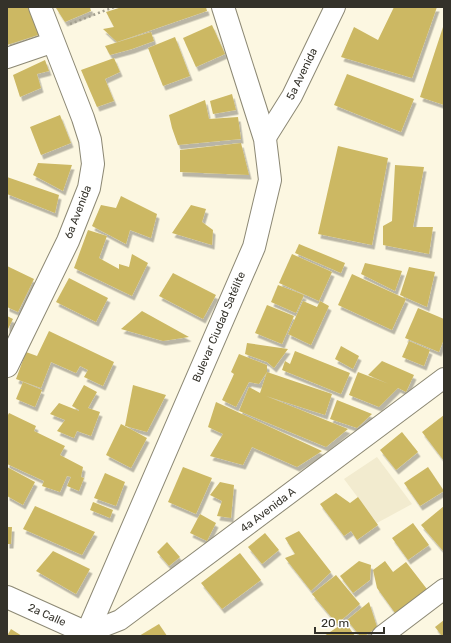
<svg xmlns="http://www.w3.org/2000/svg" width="451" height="643" font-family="Rubik,sans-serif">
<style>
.built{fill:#f2ebcf}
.building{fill:#ccb863;filter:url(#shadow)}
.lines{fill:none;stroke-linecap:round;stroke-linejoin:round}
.minor-casing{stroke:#8c8874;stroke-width:22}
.tertiary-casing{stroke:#8c8874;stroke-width:24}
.path{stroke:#a39f8f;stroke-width:2.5;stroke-dasharray:2 3;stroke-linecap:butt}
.minor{stroke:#fff;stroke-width:20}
.tertiary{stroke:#fff;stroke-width:22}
.labels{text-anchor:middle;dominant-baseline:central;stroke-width:3;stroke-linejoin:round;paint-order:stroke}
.street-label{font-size:11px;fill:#34322a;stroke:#fff}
</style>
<defs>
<filter id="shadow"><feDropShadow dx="2.5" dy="4.5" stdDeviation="0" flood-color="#0004"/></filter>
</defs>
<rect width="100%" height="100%" fill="#fcf7e1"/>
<!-- built -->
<path class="built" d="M377,457L412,504L377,523L344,479Z"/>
<!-- building -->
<g class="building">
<path d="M7,7H32L41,34L7,45Z"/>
<path d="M59,7H90L91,11L65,22L56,8Z"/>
<path d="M122,7H206L207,11L117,42L103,29L114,27L106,12Z"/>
<path d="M394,7H437L412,78L341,57L354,27L378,40Z"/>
<path d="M444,24V105L420,97Z"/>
<path d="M212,25L225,54L196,67L183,38Z"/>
<path d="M151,32L154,41L132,49L110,55L105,46Z"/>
<path d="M175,37L190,76L163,86L148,48Z"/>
<path d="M114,58L120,72L105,79L114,101L97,107L81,70Z"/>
<path d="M45,60L49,71L37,74L41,88L20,97L13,75Z"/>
<path d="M347,74L414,99L401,132L334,105Z"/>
<path d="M232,94L236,110L213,114L210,101Z"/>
<path d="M205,100L209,119L238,117L241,139L178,145L172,128L169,115Z"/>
<path d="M60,115L71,143L41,155L30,127Z"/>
<path d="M241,143L249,175L180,172V150Z"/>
<path d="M338,146L388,158L372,245L318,234Z"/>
<path d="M38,163L72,165L63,191L33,175Z"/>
<path d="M395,165L424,167L413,227H433L429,254L383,245V226L392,221Z"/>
<path d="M7,177L59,195L55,213L7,194Z"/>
<path d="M121,196L157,214L151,238L130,230L126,244L92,226L101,205L116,208Z"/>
<path d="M191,205L206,209L202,222L213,230L212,245L172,233Z"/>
<path d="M88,230L107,236L99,258L119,269V264L129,267L132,254L148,263L132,296L74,268Z"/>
<path d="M299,244L345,263L341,273L295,253Z"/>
<path d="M292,254L332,272L319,301L279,283Z"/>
<path d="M365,263L402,271L395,291L361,274Z"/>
<path d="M7,266L34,279L18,312L7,307Z"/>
<path d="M409,267L435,272L427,307L400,295Z"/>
<path d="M173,273L216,295L203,319L159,296Z"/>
<path d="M352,274L406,299L392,330L338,305Z"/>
<path d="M69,278L108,298L96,322L56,302Z"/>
<path d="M278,285L304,295L296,313L271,302Z"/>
<path d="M303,301L317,307L320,301L329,306L311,345L288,334Z"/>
<path d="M267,305L294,316L282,344L255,333Z"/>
<path d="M418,308L444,319V339L439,352L405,338Z"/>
<path d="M142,311L189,337L163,341L121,329Z"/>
<path d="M7,316L13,319L7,331Z"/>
<path d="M49,331L114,362L103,386L84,377L88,370L80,366L76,373L51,362L41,388L16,379L26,352L37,356Z"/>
<path d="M409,341L430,350L424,366L402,357Z"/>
<path d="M247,343L288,349L274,368L267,362L245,354Z"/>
<path d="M341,346L359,356L353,369L335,359Z"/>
<path d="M295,351L350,373L341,394L282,370L285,361L290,364Z"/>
<path d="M239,354L267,365V372L259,384L249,382L236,407L222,400L234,374L231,372Z"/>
<path d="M382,361L414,375L406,392L398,388L379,407L349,395L358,372L389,384L368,375Z"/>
<path d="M267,372L332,394L325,415L266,396L348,429L326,447L239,411L249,387L260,393Z"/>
<path d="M23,382L42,390L35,407L16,399Z"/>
<path d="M84,385L97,392L88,408L100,412L91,436L77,431L74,438L57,431L65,420L50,414L59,403L79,411V410L72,406Z"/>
<path d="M133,385L166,395L147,432L125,426Z"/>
<path d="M337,400L372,414L357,428L330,419Z"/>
<path d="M216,402L322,451L297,467L252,447L243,465L210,456L223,434L208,427Z"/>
<path d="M9,413L36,426L34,431L65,446L60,455L83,467L81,477L84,478L79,491L67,486L71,477L67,476L60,492L42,486L44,481L7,464V417Z"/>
<path d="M444,415V461L422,432Z"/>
<path d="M121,424L147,438L131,468L106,455Z"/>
<path d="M402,432L418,452L396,470L380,450Z"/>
<path d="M7,467L35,482L23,505L7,496Z"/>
<path d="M183,467L212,478L196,514L168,502Z"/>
<path d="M428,467L444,491L420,506L404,483Z"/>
<path d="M105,473L125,482L116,506L94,498Z"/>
<path d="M220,482L234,485L231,518L217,516L222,501L210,495Z"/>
<path d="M336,493L350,503L358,497L378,525L357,540L351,531L344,536L320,504Z"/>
<path d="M93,502L113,510L110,518L90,510Z"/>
<path d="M35,506L95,532L82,555L23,529Z"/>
<path d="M444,506V552L421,525Z"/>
<path d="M200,514L216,523L207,541L190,533Z"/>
<path d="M413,523L429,545L408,560L392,538Z"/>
<path d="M7,527H12L11,544H7Z"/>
<path d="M299,531L331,572L311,591L285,558L295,554L285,538Z"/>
<path d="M265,533L279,550L262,564L248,547Z"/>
<path d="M167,542L180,557L169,566L157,552Z"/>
<path d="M53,551L90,569L76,594L36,571Z"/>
<path d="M240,553L261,580L222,609L201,583Z"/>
<path d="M359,561L371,565L370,580L353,593L340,576Z"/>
<path d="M385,561L393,572L406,562L430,593L398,617L377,588L373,570Z"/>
<path d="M336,575L360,604L337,624L312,594Z"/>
<path d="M369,602L377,627L365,636H360L347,620Z"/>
<path d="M444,620V636H442L435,627Z"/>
<path d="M345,622L355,636H324Z"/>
<path d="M159,624L167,636H139Z"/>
<path d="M11,629L22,636H7Z"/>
</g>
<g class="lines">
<defs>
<g id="minor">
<path d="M7,58L54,42"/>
<path d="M265,139L292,96L335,7"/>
<path d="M85,636L87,633L120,620L444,378"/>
<path d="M382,636L444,589"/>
</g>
<g id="tertiary">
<path d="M7,366L68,241L89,188L93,164L90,140L83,118L40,7"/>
<path d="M7,597L87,633L254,247L270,180L265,139L223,7"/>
</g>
</defs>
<!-- minor casing -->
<use href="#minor" class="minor-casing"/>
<!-- tertiary casing -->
<use href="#tertiary" class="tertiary-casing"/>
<!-- path -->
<path class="path" d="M70,24L114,7"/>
<!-- minor -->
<use href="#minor" class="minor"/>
<!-- tertiary -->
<use href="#tertiary" class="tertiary"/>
</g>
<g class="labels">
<!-- street labels -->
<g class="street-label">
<text transform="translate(302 74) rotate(-64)">5a Avenida</text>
<text transform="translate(78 212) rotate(-69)">6a Avenida</text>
<text transform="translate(219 327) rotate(-67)">Bulevar Ciudad Satélite</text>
<text transform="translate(268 510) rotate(-37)">4a Avenida A</text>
<text transform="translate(47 615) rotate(24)">2a Calle</text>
</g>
</g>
<!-- border -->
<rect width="451" height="643" fill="none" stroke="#34322a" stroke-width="16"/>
<!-- scale -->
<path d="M315 627v6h69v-6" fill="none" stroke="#34322a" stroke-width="2"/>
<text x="321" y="627" font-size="12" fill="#34322a" stroke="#ffffff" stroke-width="3" paint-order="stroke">20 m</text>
</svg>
